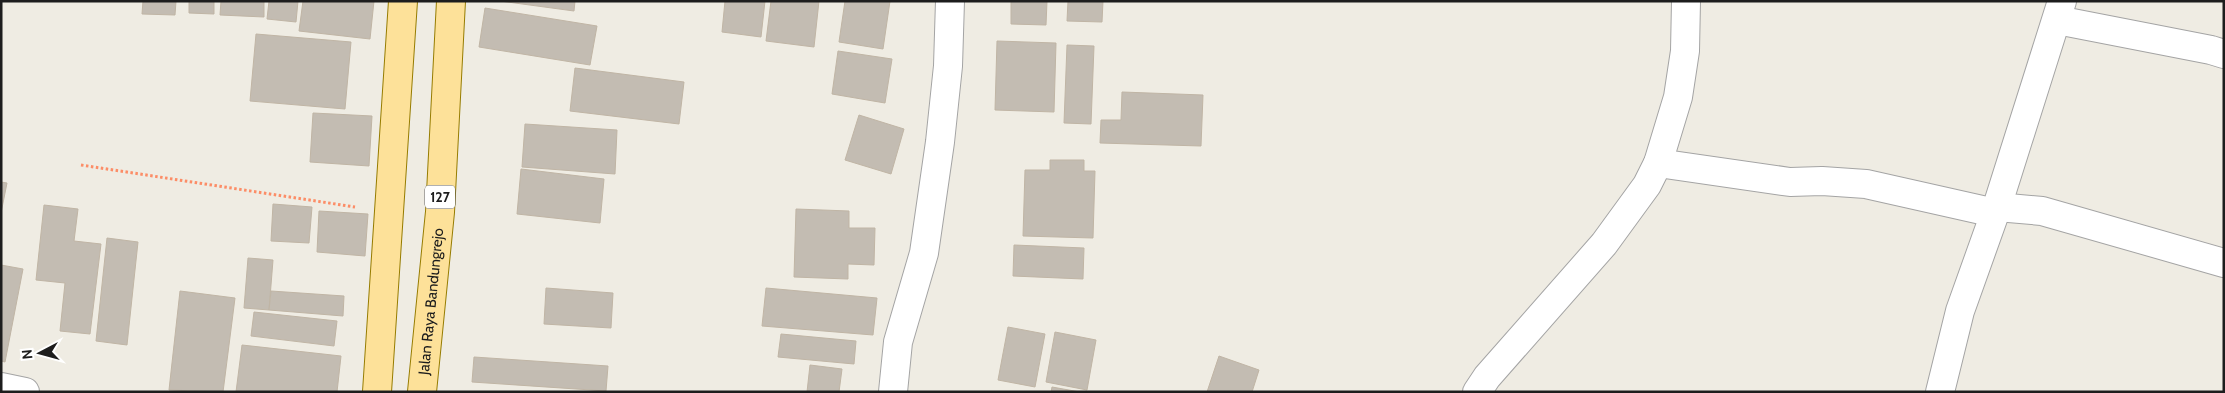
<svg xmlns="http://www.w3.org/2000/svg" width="2225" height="393" font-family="Cabin,sans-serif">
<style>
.building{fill:#c3bcb2;stroke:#c0b5a5}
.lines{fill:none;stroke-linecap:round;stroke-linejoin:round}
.minor-casing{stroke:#a4a4a4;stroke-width:30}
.major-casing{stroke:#967c00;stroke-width:30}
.path{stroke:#fc8d67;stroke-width:3;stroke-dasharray:2.5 2.5;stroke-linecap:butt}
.minor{stroke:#fff;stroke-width:28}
.major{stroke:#fde199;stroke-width:28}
.labels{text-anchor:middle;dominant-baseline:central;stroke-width:4;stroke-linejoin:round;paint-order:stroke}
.shield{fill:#fff;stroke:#616161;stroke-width:1}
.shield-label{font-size:14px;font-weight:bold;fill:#1d1d1d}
.street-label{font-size:15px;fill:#1d1d1d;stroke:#fff}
</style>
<rect width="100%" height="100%" fill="#efece3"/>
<!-- building -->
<g class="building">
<path d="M143,1H176L175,15L142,14Z"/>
<path d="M189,1H214V14L189,13Z"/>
<path d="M221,1H264V17L220,15Z"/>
<path d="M269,1H298L296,22L267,19Z"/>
<path d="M303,1H374L370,39L299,31Z"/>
<path d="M500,1H575L574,11Z"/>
<path d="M725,1H765L761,37L722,32Z"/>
<path d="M771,1H819L814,47L766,41Z"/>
<path d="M845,1H890L883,49L839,42Z"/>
<path d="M1011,1H1047L1046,25L1011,24Z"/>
<path d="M1068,1H1103L1102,22L1067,21Z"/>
<path d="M485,8L597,26L590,65L479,47Z"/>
<path d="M256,34L351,42L345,109L250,101Z"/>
<path d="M997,41L1056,43L1054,112L995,110Z"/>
<path d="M1067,45L1094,46L1091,124L1064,123Z"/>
<path d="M838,51L892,59L885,103L832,94Z"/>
<path d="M575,68L684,82L679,124L570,111Z"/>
<path d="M1122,92L1203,95L1201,146L1100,143L1101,120H1121Z"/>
<path d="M313,113L372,116L369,166L310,162Z"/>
<path d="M859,115L904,129L891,174L845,160Z"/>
<path d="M525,124L617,130L615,174L522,167Z"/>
<path d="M1050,160H1084V171H1095L1093,238L1023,236L1025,170H1050Z"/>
<path d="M521,169L604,179L600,223L517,214Z"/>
<path d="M1,182L7,183L1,213Z"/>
<path d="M273,204L312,207L309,243L271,241Z"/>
<path d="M44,205L78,209L74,241L101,244L90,334L60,331L65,283L36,280Z"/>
<path d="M796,209L849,211V228H875L874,265L848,264V279L794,277Z"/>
<path d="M319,211L368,214L365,256L317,252Z"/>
<path d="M107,238L138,242L127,345L96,341Z"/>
<path d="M1014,245L1084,248L1083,279L1013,276Z"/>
<path d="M248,258L273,260L269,310L244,308Z"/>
<path d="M1,265L23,269L5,362L1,361Z"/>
<path d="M546,288L613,293L611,328L544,324Z"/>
<path d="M766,288L877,298L873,335L762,326Z"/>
<path d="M180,291L235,298L223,392L169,390Z"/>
<path d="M271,291L344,296L343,316L269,310Z"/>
<path d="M254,312L337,321L334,346L251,336Z"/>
<path d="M1008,327L1045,334L1035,387L998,380Z"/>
<path d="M1055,332L1096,340L1087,390L1046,382Z"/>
<path d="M781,334L856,341L854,364L778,357Z"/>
<path d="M242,345L341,356L337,392H236Z"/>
<path d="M1219,356L1259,370L1252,392H1207Z"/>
<path d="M474,357L608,366L606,391L472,382Z"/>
<path d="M810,365L842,369L839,392H807Z"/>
<path d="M1052,387L1080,392H1051Z"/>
</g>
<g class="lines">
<defs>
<g id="minor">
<path d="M2057,20L2211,50L2224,54"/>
<path d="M1658,163L1790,182L1822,181L1866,184L1995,213"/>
<path d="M1997,207L2042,211L2224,263"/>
<path d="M1,387L25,392"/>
<path d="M893,392L898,342L924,253L940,142L948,66L950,1"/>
<path d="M1477,392L1487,377L1604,244L1647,185L1658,163L1678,97L1685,51L1686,1"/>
<path d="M1940,392L1960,311L1995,213L2062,1"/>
</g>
<g id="major">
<path d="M377,392L403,1"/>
<path id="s1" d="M422,392L440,212L451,1"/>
</g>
</defs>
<!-- minor casing -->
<use href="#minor" class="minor-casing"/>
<!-- major casing -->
<use href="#major" class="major-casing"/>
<!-- path -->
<path class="path" d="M81,165L355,207"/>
<!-- minor -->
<use href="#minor" class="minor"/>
<!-- major -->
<use href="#major" class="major"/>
</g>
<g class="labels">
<!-- shield labels -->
<rect class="shield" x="425" y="185.5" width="30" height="23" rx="4"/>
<g class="shield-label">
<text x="440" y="197">127</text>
</g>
<!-- street labels -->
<g class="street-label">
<text stroke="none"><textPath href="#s1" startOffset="91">Jalan Raya Bandungrejo</textPath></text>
</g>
</g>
<!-- border -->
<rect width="2225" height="393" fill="none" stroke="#1d1d1d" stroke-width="5"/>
<!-- north arrow -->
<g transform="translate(40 353) rotate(264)" stroke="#ffffff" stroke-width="4" paint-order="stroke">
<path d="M0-4L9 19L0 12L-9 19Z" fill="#1d1d1d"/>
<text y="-8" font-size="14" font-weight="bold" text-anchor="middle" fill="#1d1d1d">N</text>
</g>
</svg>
